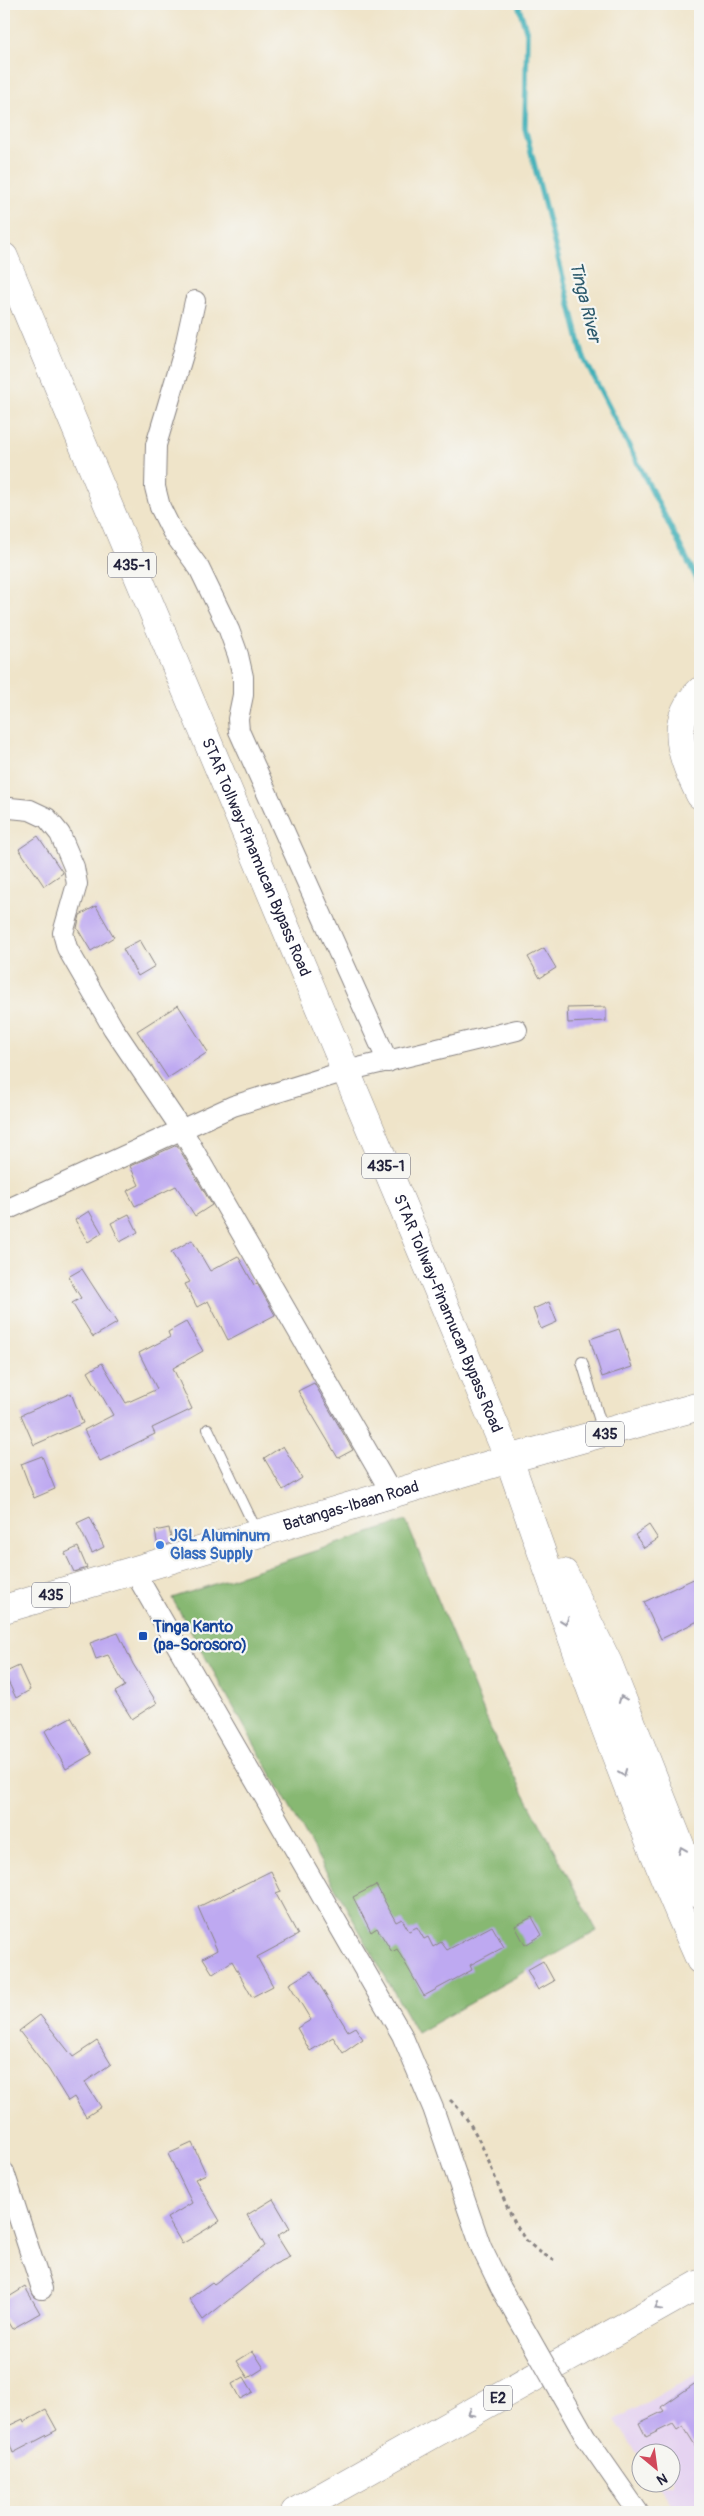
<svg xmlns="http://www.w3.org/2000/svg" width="704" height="2516" font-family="Pangolin,sans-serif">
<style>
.built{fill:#e5d3f1}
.forest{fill:#87b872;stroke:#546d56}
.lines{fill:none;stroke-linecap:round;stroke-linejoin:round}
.stream{stroke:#3eafb7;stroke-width:5.5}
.building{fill:#bea9f1}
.service-casing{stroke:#888382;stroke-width:12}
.minor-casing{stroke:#888382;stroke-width:22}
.primary-casing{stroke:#888382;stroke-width:29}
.motorway-casing{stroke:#888382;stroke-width:29}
.path{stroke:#888382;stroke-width:3;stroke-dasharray:4 4;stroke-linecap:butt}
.service{stroke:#fff;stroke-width:10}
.minor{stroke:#fff;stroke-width:20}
.primary{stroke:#fff;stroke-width:28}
.motorway{stroke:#fff;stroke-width:28}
.minor-bridge-casing{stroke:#888382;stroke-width:22;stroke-linecap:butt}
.minor-bridge{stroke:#fff;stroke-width:20}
.oneway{stroke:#9c9ca7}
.shop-dot{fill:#3f7fe0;stroke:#f6f6f2;stroke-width:2}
.transit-dot{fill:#1a4fb4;stroke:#f6f6f2;stroke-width:2}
.labels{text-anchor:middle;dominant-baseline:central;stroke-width:4.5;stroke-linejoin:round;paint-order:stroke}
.shield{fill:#f6f6f2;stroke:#626272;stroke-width:1}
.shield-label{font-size:15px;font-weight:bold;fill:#22223b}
.street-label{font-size:16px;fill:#22223b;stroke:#f6f6f2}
.shop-label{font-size:16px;font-weight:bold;fill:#366cbe;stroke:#f6f6f2;text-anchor:start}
.transit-label{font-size:16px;font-weight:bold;fill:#164399;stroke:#f6f6f2;text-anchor:start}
.water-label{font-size:18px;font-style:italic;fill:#2d5a6d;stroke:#f6f6f2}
</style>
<rect width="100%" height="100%" fill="#f6f6f2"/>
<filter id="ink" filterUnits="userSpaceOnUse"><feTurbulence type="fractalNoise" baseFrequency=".02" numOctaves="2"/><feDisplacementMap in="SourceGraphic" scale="10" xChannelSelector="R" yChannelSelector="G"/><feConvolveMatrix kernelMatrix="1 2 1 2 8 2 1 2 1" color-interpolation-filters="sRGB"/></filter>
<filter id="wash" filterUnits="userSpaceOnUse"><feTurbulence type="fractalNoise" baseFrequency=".0096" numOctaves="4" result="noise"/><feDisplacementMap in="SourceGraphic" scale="20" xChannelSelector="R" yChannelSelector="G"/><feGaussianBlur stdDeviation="1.12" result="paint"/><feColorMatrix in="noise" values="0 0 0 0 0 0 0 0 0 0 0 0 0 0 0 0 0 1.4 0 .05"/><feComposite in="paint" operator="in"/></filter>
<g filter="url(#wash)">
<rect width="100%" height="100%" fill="#efe4c9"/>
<!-- built -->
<path class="built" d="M700,2372V2512H677L658,2484H672V2454H642L641,2459L615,2420Z"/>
<!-- forest -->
<path class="forest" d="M406,1521L494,1737L597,1931L417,2033L172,1598Z"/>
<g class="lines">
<!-- stream -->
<path class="stream" d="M518,4L527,33L525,128L583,356L700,585"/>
</g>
<g id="blocks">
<!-- building -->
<g class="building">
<path d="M38,836L63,873L44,886L19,849Z"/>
<path d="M96,906L114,937L91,951L77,928L80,915Z"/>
<path d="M140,940L155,966L138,976L123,949Z"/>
<path d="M544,948L556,968L540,978L528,957Z"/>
<path d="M178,1005L208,1052L168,1078L137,1031Z"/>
<path d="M606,1007V1021L568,1023L567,1008Z"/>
<path d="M177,1145L212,1205L195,1216L176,1186L135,1206L127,1191L139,1185L130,1166Z"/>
<path d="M89,1211L102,1233L88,1242L75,1220Z"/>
<path d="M129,1214L138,1232L120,1242L111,1223Z"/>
<path d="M192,1240L210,1271L238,1256L254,1285L257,1283L275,1315L228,1340L208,1301L197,1307L185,1284L190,1282L171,1252Z"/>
<path d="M82,1269L117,1323L93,1337L72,1303L81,1298L68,1277Z"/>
<path d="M549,1302L557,1322L541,1329L533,1309Z"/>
<path d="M186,1322L203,1351L173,1368L192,1409L152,1428L155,1434L100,1461L84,1430L113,1415L88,1372L102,1363L126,1403L157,1389L139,1353L170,1337L168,1332Z"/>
<path d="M619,1329L632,1367L602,1377L590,1339Z"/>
<path d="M314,1383L353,1450L338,1458L298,1391Z"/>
<path d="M71,1393L83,1423L34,1445L21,1415Z"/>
<path d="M283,1446L302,1478L283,1490L264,1458Z"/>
<path d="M42,1456L55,1489L34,1498L21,1464Z"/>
<path d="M90,1517L104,1547L92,1553L77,1523Z"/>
<path d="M649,1525L658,1539L644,1548L635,1535Z"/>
<path d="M169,1528L172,1543L158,1547L155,1531Z"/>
<path d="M78,1547L87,1568L74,1572L65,1553Z"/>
<path d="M700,1576V1620L661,1639L644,1602Z"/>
<path d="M118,1633L133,1664L157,1703L132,1719L115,1692L125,1686L108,1655L96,1659L90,1643Z"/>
<path d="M19,1666L30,1690L16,1698L4,1673Z"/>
<path d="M71,1717L92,1754L66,1769L45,1731Z"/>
<path d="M271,1871L281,1892L276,1894L298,1935L257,1957L273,1986L252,1997L232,1961L213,1974L203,1958L217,1950L198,1907Z"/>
<path d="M376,1885L396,1922L402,1919L409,1931L417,1927L424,1939L428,1937L433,1947L441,1942L447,1950L492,1926L504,1947L470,1965L472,1970L424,1996L397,1949L392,1952L377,1928L371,1932L353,1897Z"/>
<path d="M532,1917L542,1935L525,1945L515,1926Z"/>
<path d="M543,1961L554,1981L538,1990L527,1970Z"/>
<path d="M311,1971L348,2031L355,2027L363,2039L343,2053L333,2037L310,2051L297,2028L311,2020L289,1984Z"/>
<path d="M40,2015L73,2057L97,2041L111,2064L85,2082L101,2107L86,2117L74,2097L68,2101L49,2070L19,2031Z"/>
<path d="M192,2143L206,2174L195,2179L220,2221L182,2244L167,2218L192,2203L168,2154Z"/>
<path d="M273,2199L290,2228L277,2236L290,2257L273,2265L203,2320L189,2299L212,2282L214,2284L265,2246L247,2215Z"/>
<path d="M25,2287L40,2313L12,2329L4,2316V2300Z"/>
<path d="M253,2351L264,2368L248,2378L237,2361Z"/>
<path d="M244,2377L253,2392L240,2399L232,2384Z"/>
<path d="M700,2380V2453L683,2426L677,2430L673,2424L646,2437L639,2423L664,2411L661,2407Z"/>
<path d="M46,2410L57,2430L13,2453L4,2428L23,2419L24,2422Z"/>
</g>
</g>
</g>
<g filter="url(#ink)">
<use href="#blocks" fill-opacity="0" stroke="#888382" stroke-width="1"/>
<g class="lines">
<defs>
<g id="service">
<path d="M582,1362L603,1431"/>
<path d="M208,1429L258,1534"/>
</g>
<g id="minor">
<path d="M195,301L184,351L156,445L155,487L160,507L172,531L199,568L229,630L238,655L243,677V695L238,719L239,731L388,1062"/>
<path d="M4,809L10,808L30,810L47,818L60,834L74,867L77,884L63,933L67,948L113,1028L182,1130L392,1494"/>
<path d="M4,1211L233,1106L346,1071L517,1030"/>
<path d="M134,1571L402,2035L433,2108L481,2247L501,2288"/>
<path d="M4,2172L42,2289"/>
<path d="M585,2436L638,2512"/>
</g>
<g id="primary">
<path id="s1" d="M4,257L509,1459"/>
<path d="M700,691C666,723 683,760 700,795"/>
<path id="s2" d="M4,1609L509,1459L700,1406"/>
</g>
<g id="motorway">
<path d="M509,1459C568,1628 627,1797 700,1960"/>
<path d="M564,1573L608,1663L700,1895"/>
<path d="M295,2512L700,2284"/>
</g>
</defs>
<!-- service casing -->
<use href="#service" class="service-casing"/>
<!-- minor casing -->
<use href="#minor" class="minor-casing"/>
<!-- primary casing -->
<use href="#primary" class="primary-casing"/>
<!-- motorway casing -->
<use href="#motorway" class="motorway-casing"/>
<!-- path -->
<path class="path" d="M450,2100C487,2133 495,2193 521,2233C527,2244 543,2255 554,2260"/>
<!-- service -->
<use href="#service" class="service"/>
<!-- minor -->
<use href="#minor" class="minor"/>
<!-- primary -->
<use href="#primary" class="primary"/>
<!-- motorway -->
<use href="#motorway" class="motorway"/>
<defs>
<path id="minor-bridge" d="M501,2288L585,2436"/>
</defs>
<!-- minor-bridge casing -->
<use href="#minor-bridge" class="minor-bridge-casing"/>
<!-- minor-bridge -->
<use href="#minor-bridge" class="minor-bridge"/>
</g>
<!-- one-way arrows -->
<defs><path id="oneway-chevron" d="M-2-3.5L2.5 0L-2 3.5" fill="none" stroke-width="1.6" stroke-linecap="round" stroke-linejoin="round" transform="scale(1.25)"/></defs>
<g class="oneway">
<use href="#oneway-chevron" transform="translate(565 1621) rotate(71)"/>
<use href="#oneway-chevron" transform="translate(622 1699) rotate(-112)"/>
<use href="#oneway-chevron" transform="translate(623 1773) rotate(68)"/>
<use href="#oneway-chevron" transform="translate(682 1850) rotate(-112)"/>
<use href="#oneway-chevron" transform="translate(658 2307) rotate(151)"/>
<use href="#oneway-chevron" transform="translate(471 2413) rotate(151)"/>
</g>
</g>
<!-- markers -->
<circle class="shop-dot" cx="160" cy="1545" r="5"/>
<rect class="transit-dot" x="138" y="1631" width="10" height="10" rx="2.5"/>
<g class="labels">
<!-- shield labels -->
<g class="shield">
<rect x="108" y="552.5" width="48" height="25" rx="4"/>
<rect x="362" y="1153.5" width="48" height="25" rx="4"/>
<rect x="586" y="1421.5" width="38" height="25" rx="4"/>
<rect x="32" y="1582.5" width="38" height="25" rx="4"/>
<rect x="484" y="2385.5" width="28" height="25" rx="4"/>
</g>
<g class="shield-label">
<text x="132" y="565">435-1</text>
<text x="386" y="1166">435-1</text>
<text x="605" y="1434">435</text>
<text x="51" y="1595">435</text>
<text x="498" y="2398">E2</text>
</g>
<!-- street labels -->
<g class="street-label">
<text stroke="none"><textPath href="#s1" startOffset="651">STAR Tollway-Pinamucan Bypass Road</textPath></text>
<text stroke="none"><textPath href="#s1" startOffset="1146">STAR Tollway-Pinamucan Bypass Road</textPath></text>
<text stroke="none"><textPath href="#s2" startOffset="362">Batangas-Ibaan Road</textPath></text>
</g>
<!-- shop labels -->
<g class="shop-label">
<text x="170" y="1536">JGL Aluminum<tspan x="170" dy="18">Glass Supply</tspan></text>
</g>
<!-- transit labels -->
<g class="transit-label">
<text x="153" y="1627">Tinga Kanto<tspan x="153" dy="18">(pa-Sorosoro)</tspan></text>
</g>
<!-- water labels -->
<g class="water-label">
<text transform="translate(585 302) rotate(76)">Tinga River</text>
</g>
</g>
<!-- margin -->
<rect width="704" height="2516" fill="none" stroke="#f6f6f2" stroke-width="20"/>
<!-- north arrow -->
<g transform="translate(656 2468) rotate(151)"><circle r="24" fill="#f6f6f2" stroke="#a1a1a9"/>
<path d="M0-4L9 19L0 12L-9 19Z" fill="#d1495b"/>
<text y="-8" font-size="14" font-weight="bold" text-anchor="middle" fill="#22223b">N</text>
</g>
</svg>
